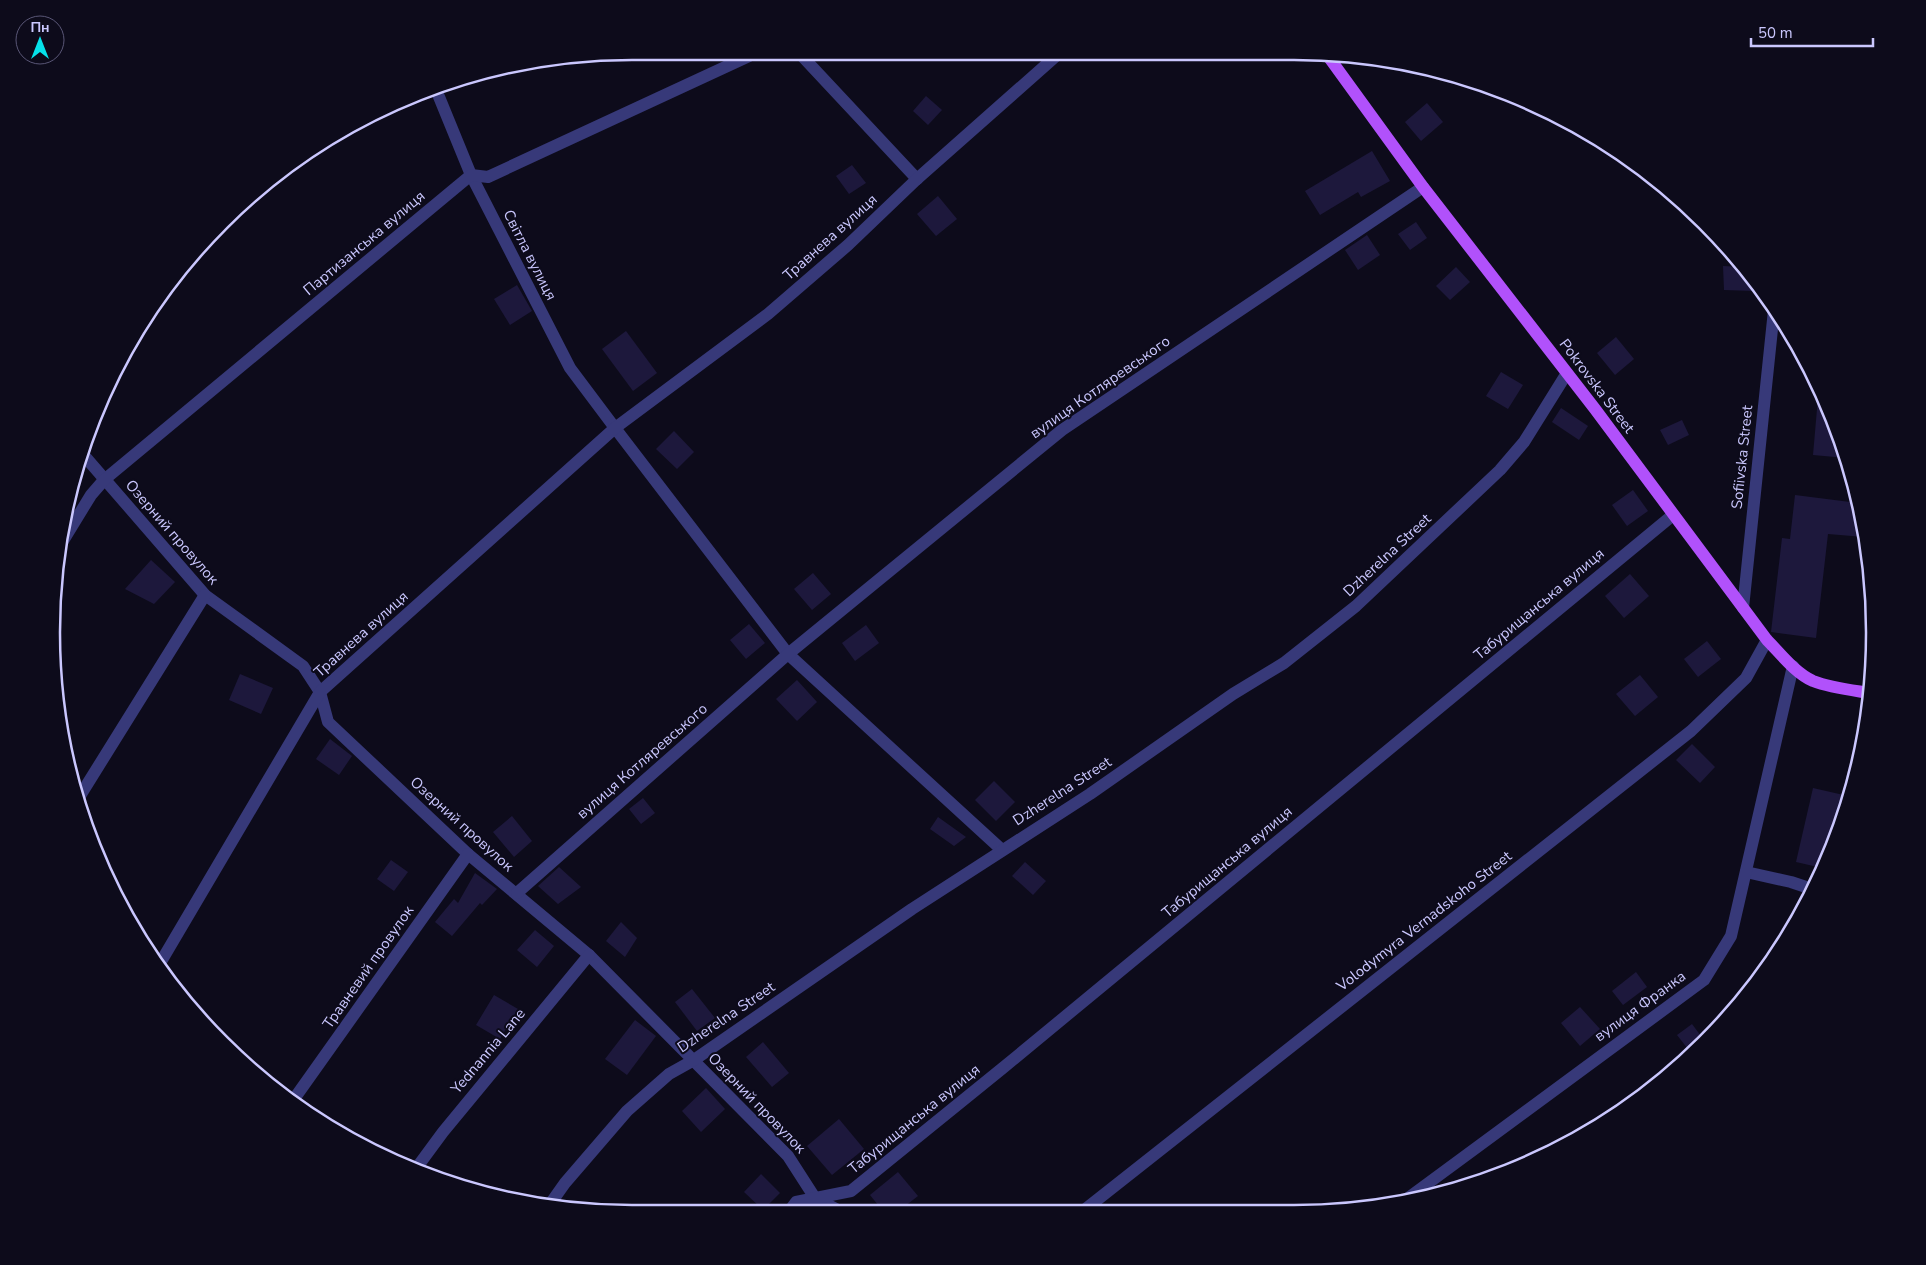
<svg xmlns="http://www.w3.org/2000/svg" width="1926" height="1265" font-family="'Nunito Sans',sans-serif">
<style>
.building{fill:#1d183c}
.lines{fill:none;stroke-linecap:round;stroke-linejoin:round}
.minor{stroke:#373979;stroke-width:12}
.major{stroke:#b151fb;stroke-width:12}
.labels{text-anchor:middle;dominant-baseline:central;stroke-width:4;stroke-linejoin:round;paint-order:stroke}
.street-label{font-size:15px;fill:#cac7fe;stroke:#0d0b1b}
.rim{fill:none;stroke:#cac7fe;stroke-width:2.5}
</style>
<rect width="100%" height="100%" fill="#0d0b1b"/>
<!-- building -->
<g class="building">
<path d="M926,96L942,110L928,125L913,111Z"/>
<path d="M1427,103L1443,122L1421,141L1405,122Z"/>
<path d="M1372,151L1390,181L1361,197L1358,192L1320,215L1305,191Z"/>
<path d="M852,165L866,183L849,194L836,176Z"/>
<path d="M938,196L957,219L936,236L917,214Z"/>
<path d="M1416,222L1427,238L1410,250L1398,234Z"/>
<path d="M1367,235L1380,255L1358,270L1345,250Z"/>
<path d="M1723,266L1743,267L1753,277L1754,291L1724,290Z"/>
<path d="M1456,267L1470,282L1450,300L1436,286Z"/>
<path d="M517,285L532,311L510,325L494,299Z"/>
<path d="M626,331L657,373L633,391L602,349Z"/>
<path d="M1616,337L1634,359L1615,375L1597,353Z"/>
<path d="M1501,372L1523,385L1508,409L1486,396Z"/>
<path d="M1819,386L1842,449L1846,458L1813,455Z"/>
<path d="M1561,408L1588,426L1579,440L1552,422Z"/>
<path d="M1682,420L1689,435L1668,445L1660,430Z"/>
<path d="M674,431L694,452L677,469L656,449Z"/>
<path d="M1633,490L1648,511L1627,526L1612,505Z"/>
<path d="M1795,495L1858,503L1864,537L1828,534L1816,638L1771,632L1782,538L1790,539Z"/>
<path d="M151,560L175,582L154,604L125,589Z"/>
<path d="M813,573L831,594L812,610L794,589Z"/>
<path d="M1630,574L1649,596L1624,618L1605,596Z"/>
<path d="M749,624L765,643L746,659L730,640Z"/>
<path d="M866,625L879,643L855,661L842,643Z"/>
<path d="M1707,641L1721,659L1698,677L1684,659Z"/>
<path d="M240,674L273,688L261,714L229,700Z"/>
<path d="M1640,675L1658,697L1635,716L1616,694Z"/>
<path d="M797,680L817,702L797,721L776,699Z"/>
<path d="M330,739L352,756L339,775L316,759Z"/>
<path d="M1692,744L1715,767L1700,783L1676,760Z"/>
<path d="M994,781L1015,802L996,821L975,800Z"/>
<path d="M1813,788L1848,796L1842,824L1822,868L1796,862Z"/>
<path d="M643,798L655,813L641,824L629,809Z"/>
<path d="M512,816L532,841L514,857L493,832Z"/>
<path d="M938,817L966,837L954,846L930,829Z"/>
<path d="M391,860L408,872L394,891L377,879Z"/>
<path d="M1025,862L1046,881L1033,895L1012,876Z"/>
<path d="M559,867L581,887L558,904L538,886Z"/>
<path d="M475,873L497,889L482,905L480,903L452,936L435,922L454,899L458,903Z"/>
<path d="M621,922L637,938L625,957L606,941Z"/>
<path d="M535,930L554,946L537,967L517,950Z"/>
<path d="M1636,972L1647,987L1623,1005L1612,991Z"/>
<path d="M692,989L715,1018L697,1031L675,1002Z"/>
<path d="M494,995L518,1009L500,1039L476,1025Z"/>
<path d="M1580,1007L1600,1029L1580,1046L1561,1023Z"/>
<path d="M635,1020L656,1036L627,1075L605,1059Z"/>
<path d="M1692,1024L1704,1040L1691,1053L1677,1035Z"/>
<path d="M763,1042L789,1073L772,1087L746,1057Z"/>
<path d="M706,1088L725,1109L701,1132L682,1111Z"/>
<path d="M839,1119L864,1149L832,1175L807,1146Z"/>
<path d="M898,1172L918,1196L900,1210H882L870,1195Z"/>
<path d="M761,1174L780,1193L763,1210L744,1192Z"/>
</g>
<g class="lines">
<!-- minor -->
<g class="minor">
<path d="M802,56L917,179"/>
<path d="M435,87L471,175L570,368L615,428L788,654L1002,850"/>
<path d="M81,452L205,595L303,666L320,692L328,722L468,854L589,955L788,1156L815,1198L838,1210"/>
<path d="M61,544L91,495L104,480L471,175L488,177L749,56"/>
<path d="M1743,608L1774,310"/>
<path d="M78,799L205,595"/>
<path d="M1746,872L1791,882L1812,889"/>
<path d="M517,893L788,654L1062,430L1423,187"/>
<path d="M159,965L320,692L615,428L768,314L848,245L917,179L1056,56"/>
<path d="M294,1099L468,854"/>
<path d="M415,1170L443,1132L589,955"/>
<path d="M1404,1201L1704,980L1731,936L1793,666"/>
<path d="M548,1207L565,1183L627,1111L669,1074L694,1060L912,909L1090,794L1233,694L1284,663L1356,606L1500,470L1524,442L1567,373"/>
<path d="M790,1210L796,1202L851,1191L1004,1067L1673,515"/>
<path d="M1083,1211L1691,731L1746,678L1767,640"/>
</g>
<!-- major -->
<path class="major" d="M1328,56L1423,187L1595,409L1767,640C1780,653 1795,673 1813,681C1831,688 1851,690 1870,693"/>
</g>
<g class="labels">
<!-- street labels -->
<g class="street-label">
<text transform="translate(830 237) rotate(-42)">Травнева вулиця</text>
<text transform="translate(364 243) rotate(-40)">Партизанська вулиця</text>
<text transform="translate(530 255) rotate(63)">Світла вулиця</text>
<text transform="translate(1597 386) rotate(53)">Pokrovska Street</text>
<text transform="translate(1100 387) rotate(-35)">вулиця Котляревського</text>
<text transform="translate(1742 457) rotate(-84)">Sofiivska Street</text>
<text transform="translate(172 532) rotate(49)">Озерний провулок</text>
<text transform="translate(1387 555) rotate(-43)">Dzherelna Street</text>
<text transform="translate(1539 604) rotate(-40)">Табурищанська вулиця</text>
<text transform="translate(361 634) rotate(-42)">Травнева вулиця</text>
<text transform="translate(642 761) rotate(-41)">вулиця Котляревського</text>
<text transform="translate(1062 791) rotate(-33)">Dzherelna Street</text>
<text transform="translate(462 824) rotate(42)">Озерний провулок</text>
<text transform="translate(1227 862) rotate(-40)">Табурищанська вулиця</text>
<text transform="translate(1424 921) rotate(-38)">Volodymyra Vernadskoho Street</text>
<text transform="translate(368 967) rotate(-55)">Травневий провулок</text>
<text transform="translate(1640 1006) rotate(-36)">вулиця Франка</text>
<text transform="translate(726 1017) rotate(-34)">Dzherelna Street</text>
<text transform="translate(488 1051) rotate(-50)">Yednannia Lane</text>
<text transform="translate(757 1103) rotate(46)">Озерний провулок</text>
<text transform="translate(914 1119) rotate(-39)">Табурищанська вулиця</text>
</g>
</g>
<!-- crop -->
<path d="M0 0H1926V1265H0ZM632 60H1294A572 572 0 0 1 1866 632V633A572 572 0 0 1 1294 1205H632A572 572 0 0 1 60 633V632A572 572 0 0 1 632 60Z" fill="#0d0b1b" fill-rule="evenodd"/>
<path class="rim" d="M632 60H1294A572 572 0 0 1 1866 632V633A572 572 0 0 1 1294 1205H632A572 572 0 0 1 60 633V632A572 572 0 0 1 632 60Z"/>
<!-- north arrow -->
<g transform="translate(40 40)"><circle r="24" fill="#0d0b1b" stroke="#595676"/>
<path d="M0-4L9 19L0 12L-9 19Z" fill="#06e2eb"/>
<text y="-8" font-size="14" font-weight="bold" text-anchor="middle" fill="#cac7fe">Пн</text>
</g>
<!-- scale -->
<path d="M1751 38v8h122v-8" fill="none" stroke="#cac7fe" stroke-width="2.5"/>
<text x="1758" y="38" font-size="15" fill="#cac7fe" stroke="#0d0b1b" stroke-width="4" paint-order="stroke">50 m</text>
</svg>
